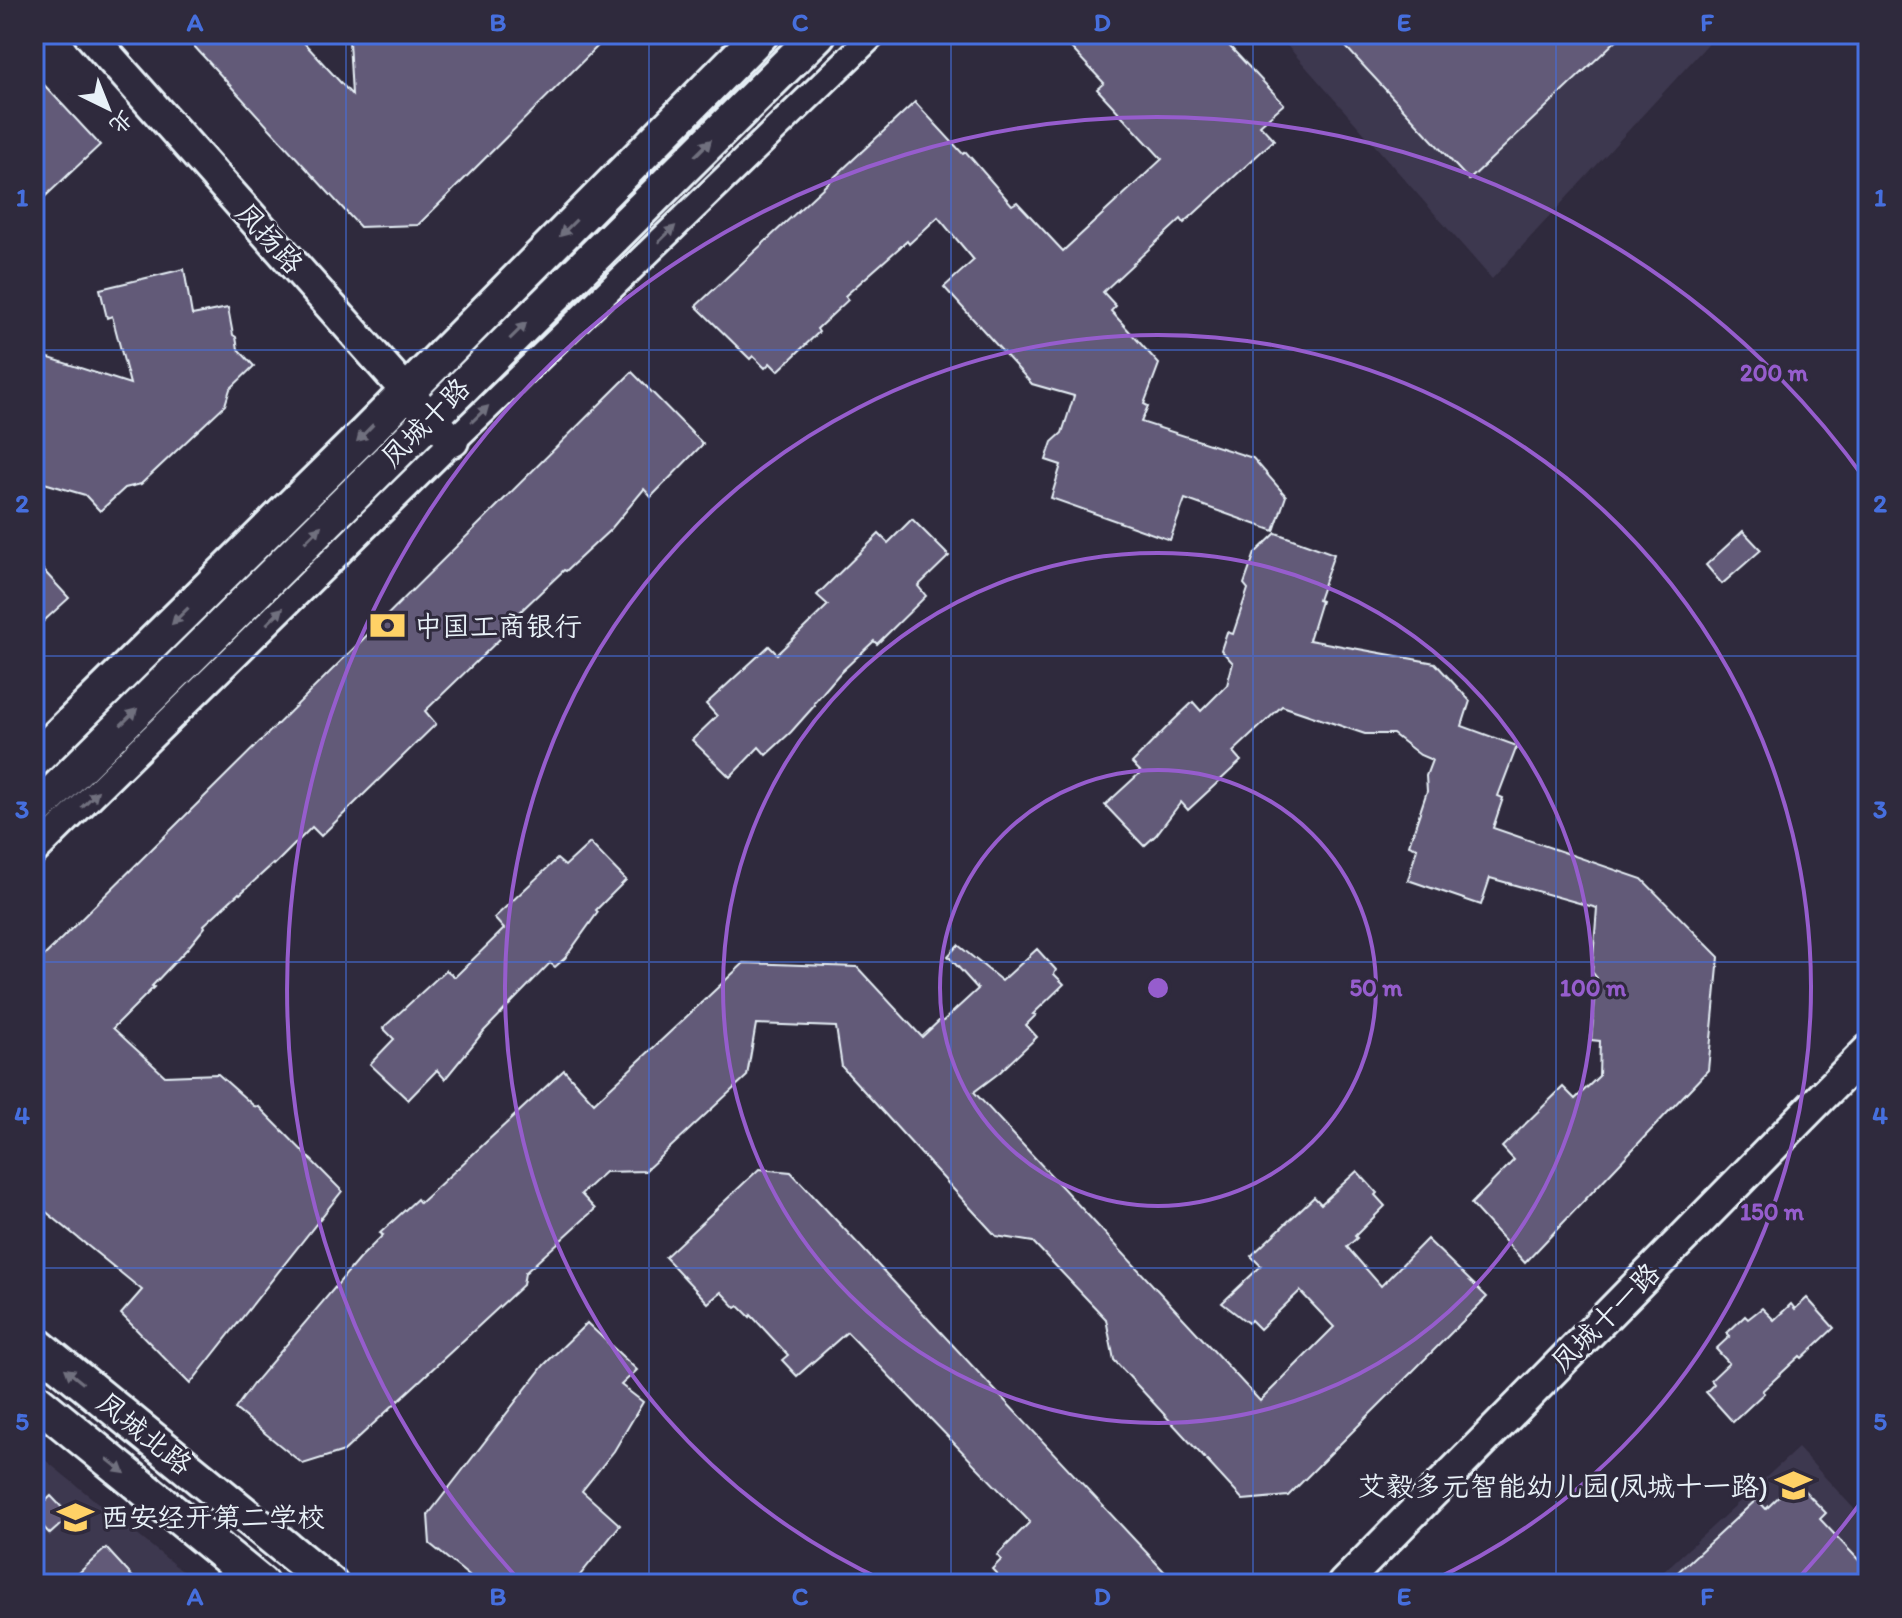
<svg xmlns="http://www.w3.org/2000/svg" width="1902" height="1618" font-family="Itim,'LXGW WenKai TC',sans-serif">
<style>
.built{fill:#3e384f}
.building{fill:#625a78;stroke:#e8f1f8;stroke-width:2}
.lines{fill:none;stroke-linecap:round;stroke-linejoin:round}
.minor-casing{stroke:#e8f1f8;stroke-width:30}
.tertiary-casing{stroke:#e8f1f8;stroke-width:36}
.secondary-casing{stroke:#e8f1f8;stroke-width:40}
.minor{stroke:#2f2a3d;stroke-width:24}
.tertiary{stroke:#2f2a3d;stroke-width:30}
.secondary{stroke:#2f2a3d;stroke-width:34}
.oneway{fill:#70707e}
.grid{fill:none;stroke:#466fde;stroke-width:2;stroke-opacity:0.55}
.ring{fill:none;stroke:#965dcd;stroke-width:4}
.labels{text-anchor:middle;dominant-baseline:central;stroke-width:6;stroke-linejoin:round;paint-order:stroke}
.street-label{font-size:28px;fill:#e8f1f8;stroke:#2f2a3d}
.poi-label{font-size:28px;fill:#e8f1f8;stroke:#2f2a3d;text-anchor:start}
.centre{fill:#965dcd;stroke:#2f2a3d;stroke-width:4}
.ring-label{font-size:24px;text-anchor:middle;font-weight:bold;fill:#965dcd;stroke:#2f2a3d;stroke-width:6;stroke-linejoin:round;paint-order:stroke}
.neatline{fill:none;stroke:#466fde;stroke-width:3}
.grid-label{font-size:26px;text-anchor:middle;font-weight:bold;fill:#466fde}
</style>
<rect width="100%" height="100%" fill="#2f2a3d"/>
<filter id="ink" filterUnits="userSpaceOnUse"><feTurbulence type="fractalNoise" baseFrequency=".0125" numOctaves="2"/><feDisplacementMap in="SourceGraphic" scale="16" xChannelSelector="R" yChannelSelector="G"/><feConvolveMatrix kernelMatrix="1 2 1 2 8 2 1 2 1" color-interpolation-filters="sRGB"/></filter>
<g filter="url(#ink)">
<!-- built -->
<g class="built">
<path d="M1277,34H1717L1492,279Z"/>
<path d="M1798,1448L1868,1524V1584H1650Z"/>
<path d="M34,1451L198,1584H34Z"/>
</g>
<!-- building -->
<g class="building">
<path d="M206,34H296L352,95L349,41L357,34H610L418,225L360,227L193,45Z"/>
<path d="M1058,34H1218L1284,104L1260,125L1274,140L1184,223L1181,219L1103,292L1116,306L1111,311L1159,364L1144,404L1148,406L1141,422L1253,458L1286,496L1274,531L1185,499L1170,540L1051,498L1061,465L1046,460L1052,442L1062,433L1074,396L1032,384L944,287L974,260L938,217L909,244L907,241L845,296L848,300L817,329L819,332L778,371L770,363L765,368L753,356L750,359L696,306L915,102L963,154L966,152L1012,205L1017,202L1063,251L1162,159L1097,89L1104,83Z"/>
<path d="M1334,34H1623L1469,180Z"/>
<path d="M34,74L100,145L34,207Z"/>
<path d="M184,269L192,315L228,308L233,335L236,337L238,349L254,366L230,389L225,405L141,484L125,488L100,511L85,495L34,480L43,454L34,451V353L130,384L112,316L107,318L100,289Z"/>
<path d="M632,372L703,444L651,497L644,489L611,529L566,571L564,570L501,630L505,634L425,711L436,724L321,836L312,827L274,865L273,864L240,894L239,893L204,925L205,927L187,949L152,986L154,987L113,1028L165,1076L218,1074L254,1106L259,1107L342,1191L190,1384L121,1314L142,1290L34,1202V966Z"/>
<path d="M912,519L949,556L918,586L926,596L877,644L874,641L840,673L814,703L815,705L791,732L766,755L759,747L730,777L692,740L717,716L706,704L769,646L777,654L828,605L817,595L879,534L888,543Z"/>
<path d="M1743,531L1761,550L1722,584L1706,565Z"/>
<path d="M1276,533L1334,554L1318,600L1321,601L1309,640L1435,663L1470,701L1462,726L1517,746L1498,796L1503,798L1493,828L1642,879L1719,957L1708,1070L1525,1263L1471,1204L1514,1160L1502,1147L1563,1087L1575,1099L1599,1076L1600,1041L1591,1040L1597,978L1592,972L1597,908L1490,878L1481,905L1408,880L1417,848L1409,845L1427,791L1426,776L1432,760L1420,755L1393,734H1365L1282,706L1233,752L1241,761L1188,810L1181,802L1156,835L1144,846L1105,805L1141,772L1132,763L1173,721L1193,702L1201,711L1227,685L1233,663L1221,650L1227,632L1233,634L1248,589L1244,584L1255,553Z"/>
<path d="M34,560L69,598L34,630Z"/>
<path d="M590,843L626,880L596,910L598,912L565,958L555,967L550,963L484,1031L445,1079L437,1070L408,1100L370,1064L394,1039L383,1028L446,970L455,977L504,929L494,918L557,859L565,866Z"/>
<path d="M958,945L1002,981L1037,949L1056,970L1054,974L1064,984L1033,1014L1036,1015L1026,1025L1037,1037L999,1073L974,1092L1260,1401L1334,1327L1300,1291L1260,1329L1251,1320L1248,1323L1222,1303L1261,1266L1251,1256L1314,1197L1321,1204L1357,1171L1377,1193L1375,1195L1385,1206L1355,1236L1357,1238L1347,1247L1381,1286L1427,1239L1487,1297L1288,1496L1243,1500L1114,1360L1106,1319L1033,1242L996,1236L842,1067L836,1027L756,1024L747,1076L645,1171L605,1172L581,1194L595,1209L525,1273L523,1285L344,1451L303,1464L235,1409L253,1384L359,1259L383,1235L380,1233L417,1199L420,1203L564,1070L594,1103L744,963L857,967L922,1037L940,1020L942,1022L978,989L948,956Z"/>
<path d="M759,1169L791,1172L1176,1584H1006L992,1569L1001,1560L997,1555L1030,1522L847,1332L797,1376L782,1360L788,1355L751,1315L750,1317L739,1306L736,1308L721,1292L708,1303L665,1257Z"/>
<path d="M1807,1298L1834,1328L1802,1358L1800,1356L1762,1391L1764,1393L1733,1422L1706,1392L1714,1384L1711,1380L1729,1363L1716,1349L1730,1336L1727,1333L1745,1316L1748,1319L1762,1308L1774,1320L1791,1304L1795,1309Z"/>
<path d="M587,1323L637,1370L621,1385L643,1402L614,1451L582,1491L620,1525L573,1584H479L430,1544L428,1515L544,1365Z"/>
<path d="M1795,1481L1826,1513L1820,1519L1868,1570V1584H1665L1757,1499L1766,1509Z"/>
<path d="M51,1496L70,1516L50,1534L34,1517V1512Z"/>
<path d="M106,1548L139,1584H67Z"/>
</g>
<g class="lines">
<defs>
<path id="minor" d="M34,853L453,441L874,34"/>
<g id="tertiary">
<path d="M89,34L406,391L453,441"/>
<path d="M1343,1584L1868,1050"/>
</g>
<g id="secondary">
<path d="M34,760L363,436L761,34"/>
<path d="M34,812L818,34"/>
<path d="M34,1343L330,1584"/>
<path d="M34,1399L261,1584"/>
</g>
</defs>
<!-- minor casing -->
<use href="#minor" class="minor-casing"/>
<!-- tertiary casing -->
<use href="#tertiary" class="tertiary-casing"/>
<!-- secondary casing -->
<use href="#secondary" class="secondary-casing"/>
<!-- minor -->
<use href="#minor" class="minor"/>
<!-- tertiary -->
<use href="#tertiary" class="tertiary"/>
<!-- secondary -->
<use href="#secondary" class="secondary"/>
</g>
<!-- one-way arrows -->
<defs><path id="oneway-solid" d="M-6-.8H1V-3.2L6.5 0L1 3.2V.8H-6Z" transform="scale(2)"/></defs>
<g class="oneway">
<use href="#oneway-solid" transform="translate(703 148) rotate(-45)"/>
<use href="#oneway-solid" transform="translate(568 228) rotate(135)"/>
<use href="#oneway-solid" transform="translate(667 234) rotate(-44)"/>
<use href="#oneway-solid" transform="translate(518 331) rotate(-45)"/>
<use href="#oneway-solid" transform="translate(480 414) rotate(-44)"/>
<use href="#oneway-solid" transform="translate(365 433) rotate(134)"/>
<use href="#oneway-solid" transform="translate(313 534) rotate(-45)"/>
<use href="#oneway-solid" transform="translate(180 616) rotate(135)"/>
<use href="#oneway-solid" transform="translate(275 616) rotate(-45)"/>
<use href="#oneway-solid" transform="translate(129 717) rotate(-45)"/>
<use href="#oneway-solid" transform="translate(90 799) rotate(-45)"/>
<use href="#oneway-solid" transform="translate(74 1376) rotate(-141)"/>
<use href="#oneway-solid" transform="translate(116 1466) rotate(39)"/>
</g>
</g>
<!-- grid -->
<path class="grid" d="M346,34V1584M649,34V1584M951,34V1584M1253,34V1584M1556,34V1584M34,350H1868M34,656H1868M34,962H1868M34,1268H1868"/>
<!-- distance rings -->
<g class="ring">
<circle cx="1158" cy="988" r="218"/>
<circle cx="1158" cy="988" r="435"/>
<path d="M887 1582A653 653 0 1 1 1429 1582"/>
<path d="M1867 1494A871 871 0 0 1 1795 1582M521 1582A871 871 0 1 1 1867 482"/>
</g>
<!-- icons -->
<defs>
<symbol id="bank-bare" viewBox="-9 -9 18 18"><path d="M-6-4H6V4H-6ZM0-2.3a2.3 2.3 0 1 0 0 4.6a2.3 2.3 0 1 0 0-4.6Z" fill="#ffd166" stroke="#2f2a3d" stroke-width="2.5" paint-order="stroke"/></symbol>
<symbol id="school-bare" viewBox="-9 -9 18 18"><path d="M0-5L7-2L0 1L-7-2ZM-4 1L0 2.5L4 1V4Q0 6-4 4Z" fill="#ffd166" stroke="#2f2a3d" stroke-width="2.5" paint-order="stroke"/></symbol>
</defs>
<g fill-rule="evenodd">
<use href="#bank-bare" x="362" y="600" width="51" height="51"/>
<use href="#school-bare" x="1768" y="1460" width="51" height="51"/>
<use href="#school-bare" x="50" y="1492" width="51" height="51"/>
</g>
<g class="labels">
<!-- street labels -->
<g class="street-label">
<text transform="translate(270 238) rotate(48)">凤扬路</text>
<text transform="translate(425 422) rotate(-45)">凤城十路</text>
<text transform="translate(1605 1317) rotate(-45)">凤城十一路</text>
<text transform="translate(145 1433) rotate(39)">凤城北路</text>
</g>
<!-- poi labels -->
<g class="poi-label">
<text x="414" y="626">中国工商银行</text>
<text x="1768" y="1486" text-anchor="end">艾毅多元智能幼儿园(凤城十一路)</text>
<text x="101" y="1517">西安经开第二学校</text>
</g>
</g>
<circle cx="1158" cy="988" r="12" class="centre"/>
<g class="ring-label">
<text x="1774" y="381">200 m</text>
<text x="1376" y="996">50 m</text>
<text x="1593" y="996">100 m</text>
<text x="1772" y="1220">150 m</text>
</g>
<!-- margin -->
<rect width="1902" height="1618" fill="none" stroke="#2f2a3d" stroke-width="88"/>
<!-- north arrow -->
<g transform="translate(108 108) rotate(137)" stroke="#2f2a3d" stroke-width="6" paint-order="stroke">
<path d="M0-6L14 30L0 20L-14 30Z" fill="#e8f1f8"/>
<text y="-12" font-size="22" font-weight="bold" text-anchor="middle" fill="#e8f1f8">北</text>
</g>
<rect x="44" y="44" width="1814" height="1530" class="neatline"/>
<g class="grid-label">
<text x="195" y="31">A</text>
<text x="498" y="31">B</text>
<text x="800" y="31">C</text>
<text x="1102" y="31">D</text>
<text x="1404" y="31">E</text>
<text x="1707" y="31">F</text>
<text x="22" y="206">1</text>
<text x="1880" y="206">1</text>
<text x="22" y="512">2</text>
<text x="1880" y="512">2</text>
<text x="22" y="818">3</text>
<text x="1880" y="818">3</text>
<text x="22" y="1124">4</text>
<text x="1880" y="1124">4</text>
<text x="22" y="1430">5</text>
<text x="1880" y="1430">5</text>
<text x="195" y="1605">A</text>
<text x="498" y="1605">B</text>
<text x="800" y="1605">C</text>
<text x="1102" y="1605">D</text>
<text x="1404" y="1605">E</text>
<text x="1707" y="1605">F</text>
</g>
</svg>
